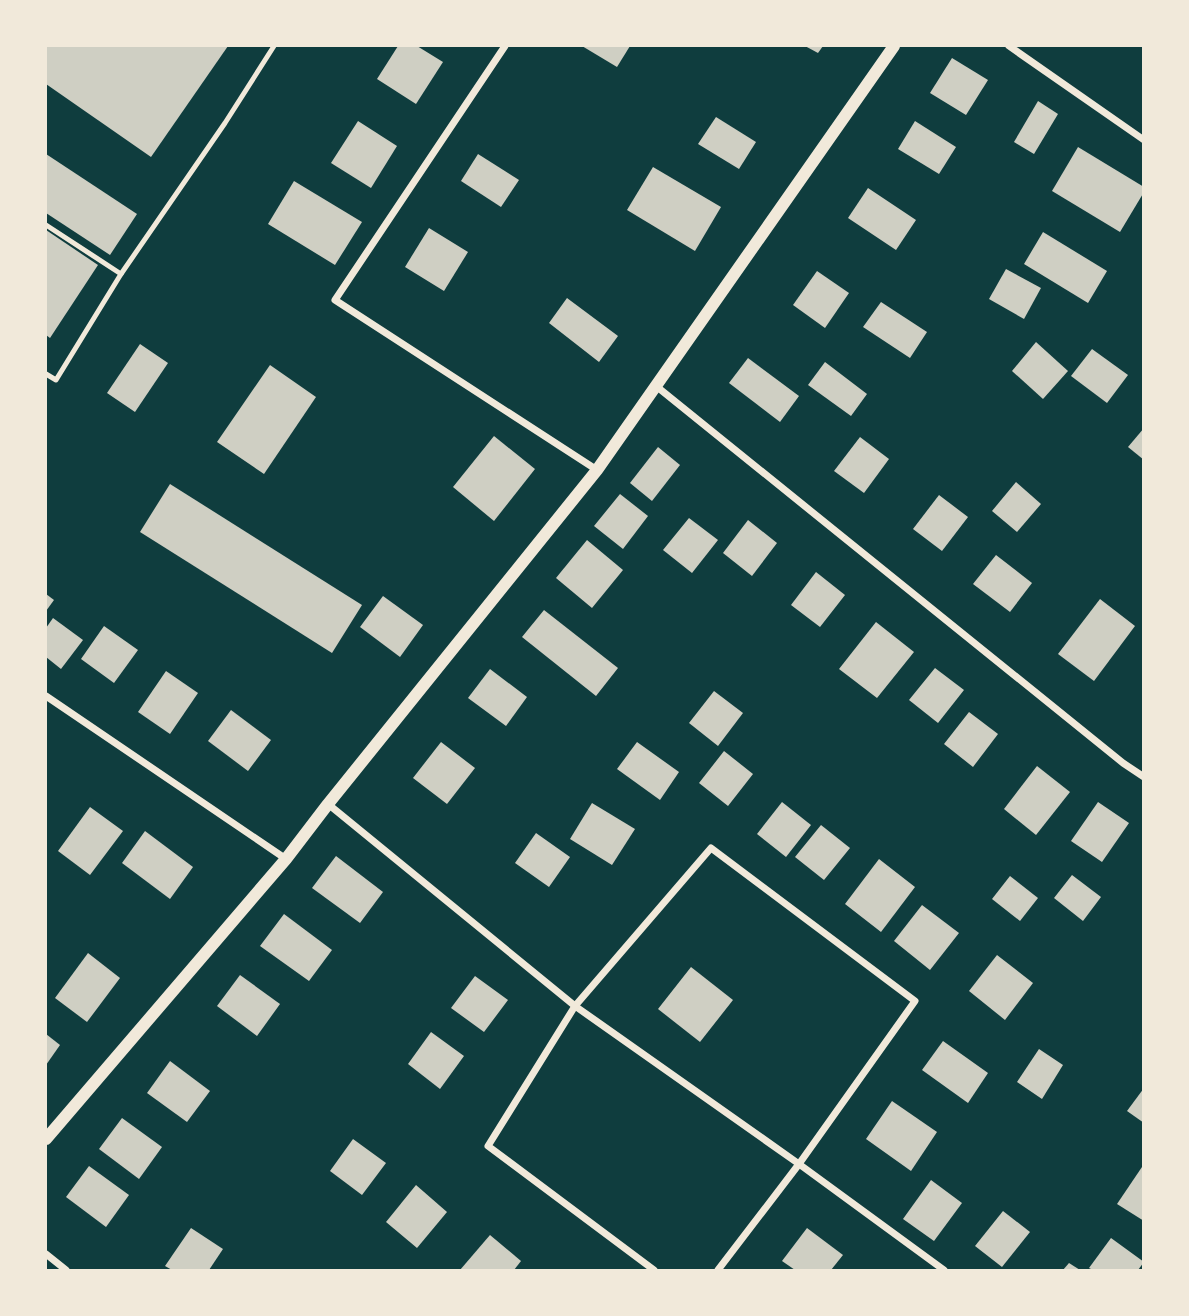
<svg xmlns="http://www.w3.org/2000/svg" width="1189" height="1316" font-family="'PT Sans',sans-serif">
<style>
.building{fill:#cfcfc3}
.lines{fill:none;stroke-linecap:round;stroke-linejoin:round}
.service{stroke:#f1e9da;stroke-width:5}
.minor{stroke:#f1e9da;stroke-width:7}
.tertiary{stroke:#f1e9da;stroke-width:12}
</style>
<rect width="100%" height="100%" fill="#0f3d3e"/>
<!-- building -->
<g class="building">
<path d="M46,46H228L151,157L46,84Z"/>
<path d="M398,46H417L443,62L416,104L377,79Z"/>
<path d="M582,46H630L617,67Z"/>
<path d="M805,46H823L818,53Z"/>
<path d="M952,58L988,80L966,115L930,93Z"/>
<path d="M1038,101L1058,114L1034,154L1014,142Z"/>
<path d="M716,117L756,142L739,169L698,144Z"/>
<path d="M358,121L397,146L371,188L331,163Z"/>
<path d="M915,121L956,147L939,174L898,149Z"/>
<path d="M1078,147L1144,187V192L1120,232L1052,191Z"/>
<path d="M46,154L137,214L110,255L46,213Z"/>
<path d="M478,154L519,180L501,207L461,181Z"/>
<path d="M653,167L721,207L695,251L627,210Z"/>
<path d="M294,181L362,222L335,265L268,224Z"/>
<path d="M868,188L916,220L896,250L848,218Z"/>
<path d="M429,228L468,252L444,291L405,267Z"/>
<path d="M46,230L98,265L50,338L46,335Z"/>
<path d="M1043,232L1107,271L1088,303L1024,264Z"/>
<path d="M1006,269L1041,288L1024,319L989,299Z"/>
<path d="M817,271L849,293L825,328L793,305Z"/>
<path d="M567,298L618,336L599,362L549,323Z"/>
<path d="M881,302L927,332L910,358L863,327Z"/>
<path d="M1036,342L1068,371L1043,399L1012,371Z"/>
<path d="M140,344L168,363L135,412L107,393Z"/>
<path d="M1092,349L1128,375L1107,403L1071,376Z"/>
<path d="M748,358L799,396L780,422L729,383Z"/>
<path d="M825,362L867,394L851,416L808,385Z"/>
<path d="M270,365L316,397L264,474L217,442Z"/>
<path d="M1144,428V460L1128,447Z"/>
<path d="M494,436L535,469L494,521L453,487Z"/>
<path d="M860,437L889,459L864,493L834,471Z"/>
<path d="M658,447L680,465L652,501L630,483Z"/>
<path d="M1016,482L1041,504L1017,532L992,511Z"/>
<path d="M170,484L362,605L332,653L140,532Z"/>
<path d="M620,494L648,516L623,549L594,526Z"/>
<path d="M939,495L968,517L942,551L913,529Z"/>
<path d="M689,518L718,540L692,573L663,550Z"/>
<path d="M748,520L777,543L752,576L723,553Z"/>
<path d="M587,540L623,570L592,608L556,578Z"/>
<path d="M996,555L1032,583L1010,612L973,584Z"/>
<path d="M816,572L845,595L820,627L791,605Z"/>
<path d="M46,594L54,600L46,611Z"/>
<path d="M383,596L423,625L400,657L360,627Z"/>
<path d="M1100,599L1135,626L1094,681L1058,654Z"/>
<path d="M544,610L618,668L596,696L522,637Z"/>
<path d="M53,618L83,640L61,669L46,657V628Z"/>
<path d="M876,622L914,652L877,698L839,669Z"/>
<path d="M104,626L138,650L114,683L81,659Z"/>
<path d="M935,668L964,690L938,723L909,700Z"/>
<path d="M490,669L527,697L506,726L468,698Z"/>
<path d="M166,671L198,693L170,734L138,712Z"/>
<path d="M714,691L743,713L718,746L689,723Z"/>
<path d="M231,710L271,740L248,771L208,741Z"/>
<path d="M969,712L998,734L973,767L944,744Z"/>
<path d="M441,742L475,768L447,804L413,778Z"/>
<path d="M637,742L679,772L660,800L617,769Z"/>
<path d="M724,751L753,774L728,806L699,783Z"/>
<path d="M1037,766L1070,792L1036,835L1004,809Z"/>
<path d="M782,802L811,825L786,857L757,834Z"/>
<path d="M1098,802L1129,823L1102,862L1071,841Z"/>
<path d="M592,803L635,829L612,865L570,839Z"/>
<path d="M90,807L123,831L90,875L58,851Z"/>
<path d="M821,825L850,848L824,880L795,857Z"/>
<path d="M145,831L193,867L170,899L122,863Z"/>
<path d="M536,833L570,857L549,887L515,863Z"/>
<path d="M336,856L383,892L360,923L312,888Z"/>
<path d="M879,859L915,887L881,932L845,904Z"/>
<path d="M1072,875L1101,897L1083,921L1054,898Z"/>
<path d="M1010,876L1038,898L1020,921L992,899Z"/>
<path d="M922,905L959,933L930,970L894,941Z"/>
<path d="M284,914L332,950L309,981L260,946Z"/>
<path d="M88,953L120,978L87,1022L55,998Z"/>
<path d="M997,955L1033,983L1005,1020L969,991Z"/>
<path d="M691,967L733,1000L700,1042L658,1009Z"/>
<path d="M240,975L280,1004L257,1036L217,1006Z"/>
<path d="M475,976L508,1000L484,1032L451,1008Z"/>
<path d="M431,1032L464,1056L440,1089L408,1064Z"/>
<path d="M46,1034L60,1045L46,1065Z"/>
<path d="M943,1041L988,1073L968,1103L922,1070Z"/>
<path d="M1039,1049L1063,1065L1042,1099L1017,1082Z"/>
<path d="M170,1061L210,1091L187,1122L147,1093Z"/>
<path d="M1144,1088V1123L1127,1111Z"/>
<path d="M892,1101L937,1132L911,1171L866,1139Z"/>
<path d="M122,1118L162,1147L139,1179L99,1149Z"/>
<path d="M353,1139L386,1163L362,1195L330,1171Z"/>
<path d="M1144,1164V1221L1117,1204Z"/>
<path d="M89,1166L129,1195L106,1227L66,1197Z"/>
<path d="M931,1180L962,1203L934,1241L903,1219Z"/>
<path d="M416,1185L447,1212L417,1248L386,1222Z"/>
<path d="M1003,1211L1030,1232L1002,1267L975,1246Z"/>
<path d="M191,1228L223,1249L209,1270H172L165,1266Z"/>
<path d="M807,1228L843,1255L831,1270H795L782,1261Z"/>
<path d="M490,1235L521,1261L514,1270H460Z"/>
<path d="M1111,1238L1144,1262L1138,1270H1093L1089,1268Z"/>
<path d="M1069,1263L1080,1270H1063Z"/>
</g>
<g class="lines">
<!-- service -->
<g class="service">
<path d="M46,225L121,274"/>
<path d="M46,374L56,380L121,274L225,123L274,46"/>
</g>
<!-- minor -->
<g class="minor">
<path d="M505,46L335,300L597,470"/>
<path d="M1009,46L1144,140"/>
<path d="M656,386L1123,763L1144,777"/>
<path d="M46,696L286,859"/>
<path d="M328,804L575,1006L799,1164L944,1270"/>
<path d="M46,1254L66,1270"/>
<path d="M654,1270L488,1146L575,1006L711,848L915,1001L799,1164L718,1270"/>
</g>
<!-- tertiary -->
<path class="tertiary" d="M46,1139L286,859L328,804L597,470L894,46"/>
</g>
<!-- border -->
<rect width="1189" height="1316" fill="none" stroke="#f1e9da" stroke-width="94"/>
</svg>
